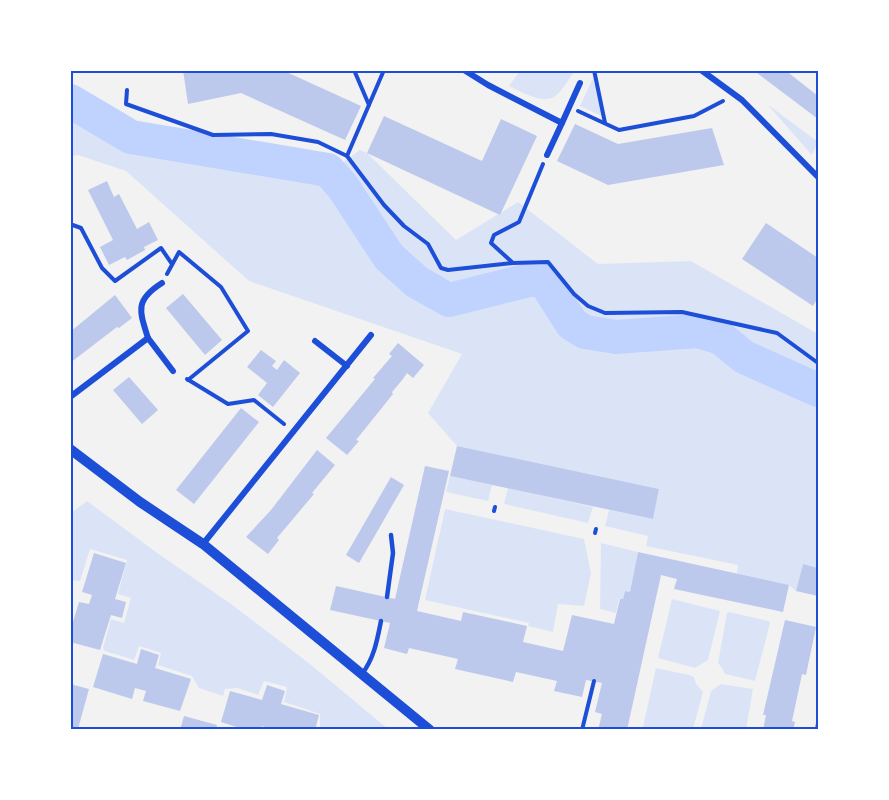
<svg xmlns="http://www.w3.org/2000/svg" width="889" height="800" font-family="'Sofia Sans Condensed',sans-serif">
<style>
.green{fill:#dbe4f7}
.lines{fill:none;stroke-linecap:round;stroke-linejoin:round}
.river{stroke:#bfd3fe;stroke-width:34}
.building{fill:#bdc9ec}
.path{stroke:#1d4ed8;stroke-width:4}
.service{stroke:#1d4ed8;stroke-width:4.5}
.minor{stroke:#1d4ed8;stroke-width:6}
.tertiary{stroke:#1d4ed8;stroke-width:10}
.neatline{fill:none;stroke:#1d4ed8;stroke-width:2}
</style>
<rect width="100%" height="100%" fill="#f2f2f2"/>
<!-- green -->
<g class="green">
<path d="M520,71V70L575,71C569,78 564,88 558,94C545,107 522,92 509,86Z"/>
<path d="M593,78L602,116L580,106Z"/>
<path d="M767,104L818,142L812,155Z"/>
<path d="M71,116L84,122L123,146L323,184L334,191L347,213L386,262L408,283L427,295L448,305L501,297L536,286L542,290L567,335L581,343L618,348L696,342L718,349L737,366L817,399L818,401V568L803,564L796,591L789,585L737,574L738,565L646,546L648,536L605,526L609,510L653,519L659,489L457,446L428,413L462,354L249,281L126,171L78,155L71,156Z"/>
<path d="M360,150L367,153L456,240L518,202L598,264L691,261L818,334V377L752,348L724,330L699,322L638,324L620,330L597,328L577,316L561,296L555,284L549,277L538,271L509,275L474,286L456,283L420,268L406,258L382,229L338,166Z"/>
<path d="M450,476L492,485L488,501L446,492Z"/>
<path d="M508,488L593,507L588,523L504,504Z"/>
<path d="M87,501L160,555L231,604L310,664L388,729H320V714L284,702L287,687L264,681L258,695L237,688L225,689L223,696L199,688L192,676L158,665L161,653L139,646L134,660L105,651L103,648L111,619L124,623L131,598L118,594L127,560L90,549L80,581L71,580V513Z"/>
<path d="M445,509L584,539L591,573L584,606L558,604L553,632L528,626L529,623L425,600Z"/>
<path d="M601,543L638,552L630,592L625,591L623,599H619L616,613L600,609Z"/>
<path d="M672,599L720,611L708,660L695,668L658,658Z"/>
<path d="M729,612L769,621L770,623L755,681L725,674L722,668L718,663L727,613Z"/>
<path d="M656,668L689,675L694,677L696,684L703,692L693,729L646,730L643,727Z"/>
<path d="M721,684L753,689L746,729H701L711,691Z"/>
</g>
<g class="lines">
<!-- river -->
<path class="river" d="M70,101L131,137L328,170L343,187L389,257L417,282L449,300L529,280H541L547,285L572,324L585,332L616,337L698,331L721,338L744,357L818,390"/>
</g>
<!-- building -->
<g class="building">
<path d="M183,70H282L361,106L345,140L241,93L188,104Z"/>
<path d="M753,70H785L818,96V119Z"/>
<path d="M384,116L482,161L501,119L537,136L500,215L367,153Z"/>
<path d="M575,124L618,144L712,128L724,165L608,185L557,161Z"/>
<path d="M107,181L114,197L119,194L137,229L149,222L158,240L144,247L145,250L127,260L125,257L109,265L100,247L113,240L88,190Z"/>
<path d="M766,223L818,258V298L813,306L742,259Z"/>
<path d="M183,294L222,340L205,355L166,308Z"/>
<path d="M115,295L132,318L119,328L117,327L70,363V332Z"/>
<path d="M398,343L424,365L413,378L407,373L403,379L392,392L393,394L356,440L359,441L347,455L326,438L375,379L373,378L392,356L389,354Z"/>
<path d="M261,350L276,361L272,366L277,370L284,360L300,373L273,407L258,395L267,383L247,367Z"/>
<path d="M129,377L158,410L142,424L113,390Z"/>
<path d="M241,408L259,422L194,504L176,490Z"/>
<path d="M457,446L659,489L653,519L450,476Z"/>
<path d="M317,450L335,465L312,493L314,494L277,538L279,540L268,554L246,537L271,510Z"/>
<path d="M425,466L449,471L417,611L461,621L463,612L527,626L523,642L563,651L572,615L614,624L620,599H623L625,591L630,592L638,552L789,585L783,612L674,589L677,579L661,575L627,730H598L602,714L595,712L602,683L586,680L582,697L554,691L557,681L516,672L513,682L455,669L458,659L409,648L407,654L384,648L390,623L330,610L336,586L395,599Z"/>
<path d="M391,477L404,485L359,563L346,555Z"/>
<path d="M94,553L126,563L115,599L126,602L122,618L111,615L100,650L70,642V632L79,602L89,604L92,595L82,592Z"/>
<path d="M803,564L818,568V596L796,591Z"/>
<path d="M785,620L816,627L806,675L802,674L792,721L795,722L793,730H763L766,715H763Z"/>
<path d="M141,649L159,655L155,668L191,679L180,711L143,701L146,691L135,688L132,699L93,687L103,654L137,664Z"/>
<path d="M70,684L89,689L78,729L70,727Z"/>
<path d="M267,685L285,691L281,704L319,715L315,730H272L262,726L261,730H246L221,722L230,691L262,700Z"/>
<path d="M184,716L217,725L216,730H180Z"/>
</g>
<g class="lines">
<!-- path -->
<g class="path">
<path d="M354,70L369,105"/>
<path d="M594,70L605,123"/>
<path d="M127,90L126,104L213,135L271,134L318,142L347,156L384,205L404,226L428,244L441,268L448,270L513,263L548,262L574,294L588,306L605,313L682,312L777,333L818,363"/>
<path d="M578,111L619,130L694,116L723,101"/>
<path d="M347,156L384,70"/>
<path d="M70,224L81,228L102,268L115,281L161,248L172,264"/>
<path d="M513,263L491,243L494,235L519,222L543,164"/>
<path d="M167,274L179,252L221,287L248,331L188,380"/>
<path d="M187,379L228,404L254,400L284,424"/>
<path d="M494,511L495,507"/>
<path d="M595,533L596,529"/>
<path d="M582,730L594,681"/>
<path d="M817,730L818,723"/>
</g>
<!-- service -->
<g class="service">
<path d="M387,597L393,553L391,535"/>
<path d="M362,674C374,658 377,641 381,621"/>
</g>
<!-- minor -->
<g class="minor">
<path d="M464,70L488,85L562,123L580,83"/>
<path d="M701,70L742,100L818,177"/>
<path d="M547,155L562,123"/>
<path d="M148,338C139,310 135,300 162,283"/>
<path d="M315,341L347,366"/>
<path d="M70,397L148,338L173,371"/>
<path d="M203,544L371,335"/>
</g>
<!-- tertiary -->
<path class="tertiary" d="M70,449L140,502L203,544L430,730"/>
</g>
<!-- border -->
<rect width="889" height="800" fill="none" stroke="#ffffff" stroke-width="144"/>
<rect x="72" y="72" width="745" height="656" class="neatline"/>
</svg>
